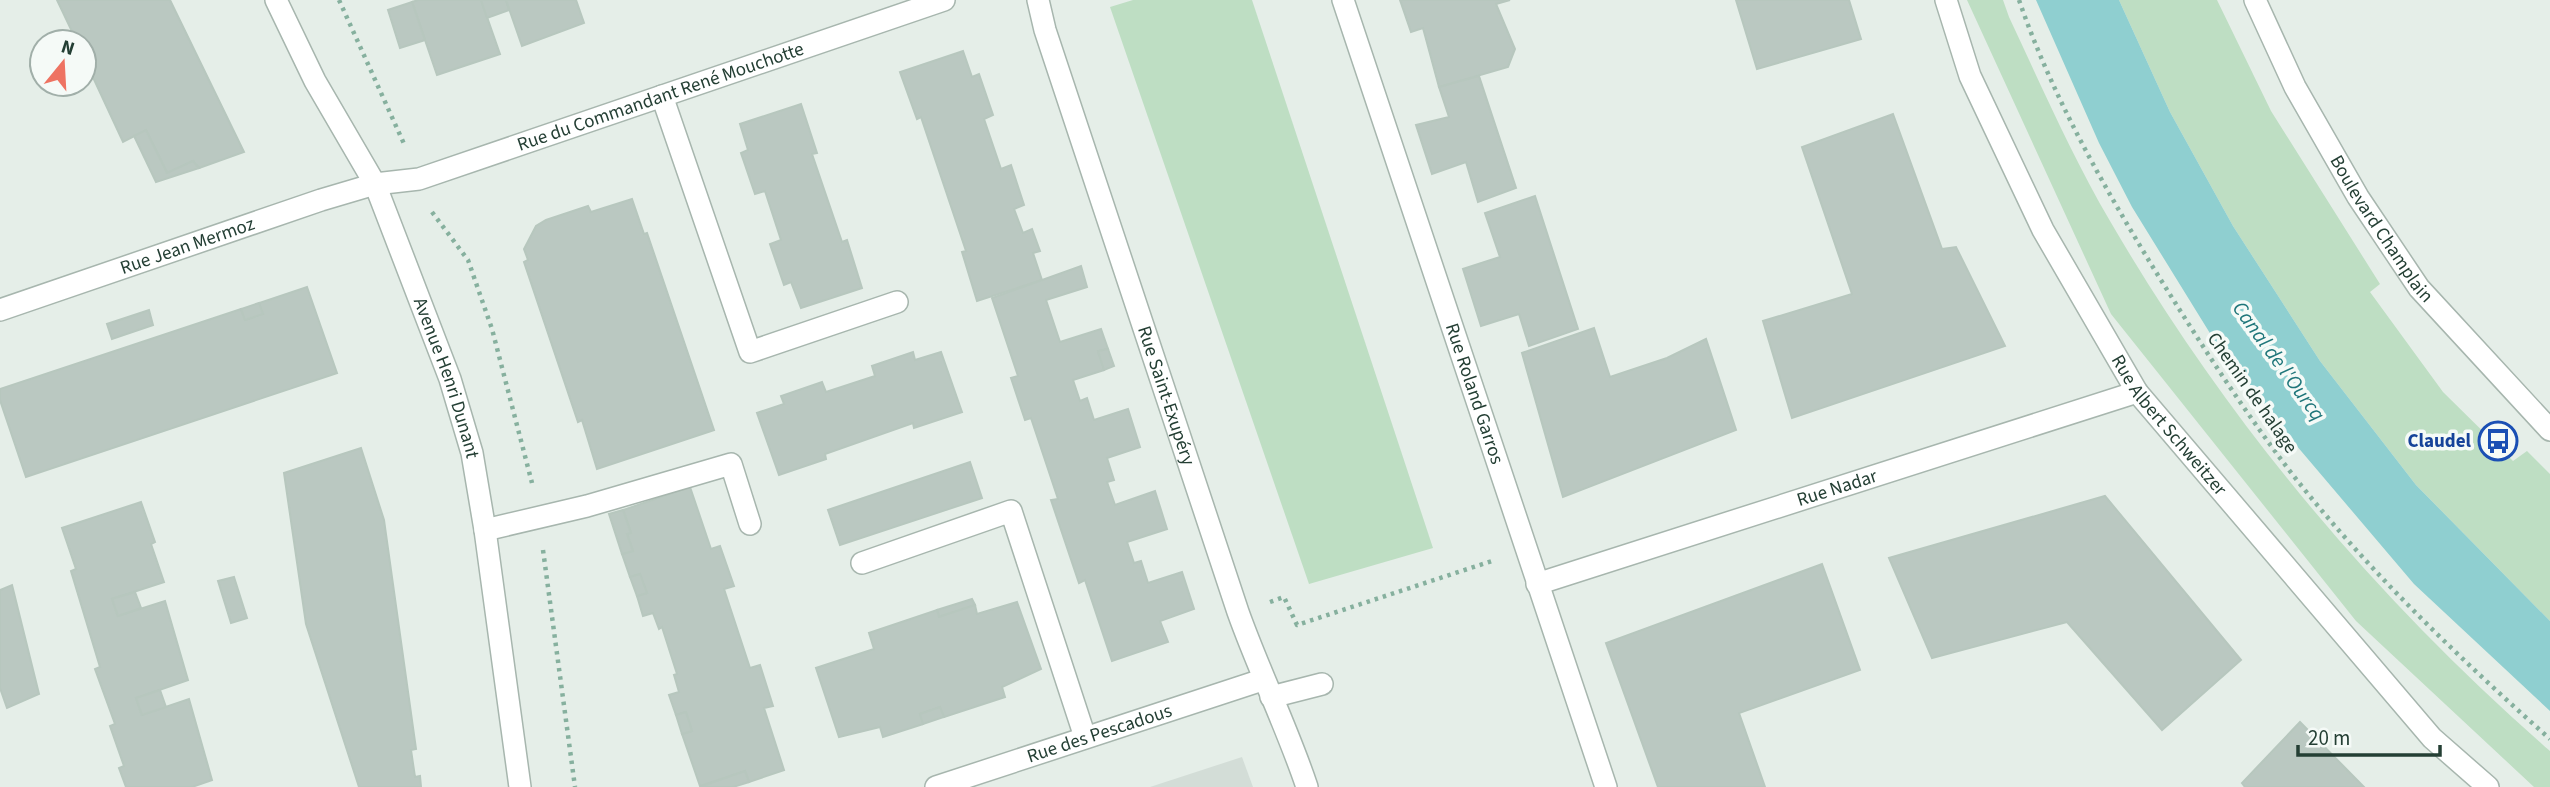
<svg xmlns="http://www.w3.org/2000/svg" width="2550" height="787" font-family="'Source Sans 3',sans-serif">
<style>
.built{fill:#d3ddd7}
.green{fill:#bedec3}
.water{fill:#8fcfd0}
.building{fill:#bac8c1;stroke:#b7c7be;stroke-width:2}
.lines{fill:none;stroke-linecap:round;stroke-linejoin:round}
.minor-casing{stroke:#a7b6ae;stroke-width:24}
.path{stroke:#86b09e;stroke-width:4.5;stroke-dasharray:3.5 5;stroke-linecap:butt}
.minor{stroke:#fff;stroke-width:21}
.labels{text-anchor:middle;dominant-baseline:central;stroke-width:7;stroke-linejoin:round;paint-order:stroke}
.street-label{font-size:19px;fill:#243f34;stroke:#f5faf7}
.transit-label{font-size:19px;font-weight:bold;fill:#164399;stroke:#f5faf7;text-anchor:end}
.water-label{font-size:21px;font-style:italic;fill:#1f767a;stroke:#f5faf7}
</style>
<rect width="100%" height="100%" fill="#e5eee8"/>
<!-- built -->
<path class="built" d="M1242,757L1253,787H1150Z"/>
<!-- green -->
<g class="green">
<path d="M1133,0H1252L1433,548L1309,584L1110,7Z"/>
<path d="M1967,0H2003L2009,17C2041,85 2072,156 2110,221C2227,422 2375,598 2550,751V787H2534L2356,621L2111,314Z"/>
<path d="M2119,0H2217L2271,111L2380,284L2370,292L2443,392L2513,461L2527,451L2550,474V621L2416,485L2320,361L2233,226L2170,112Z"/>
</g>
<!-- water -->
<path class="water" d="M2036,0H2119L2170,112L2233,226L2320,361L2416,485L2550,621V711L2414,584L2296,445L2216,343L2132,207L2099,143Z"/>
<!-- building -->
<g class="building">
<path d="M57,0H170L244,152L199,168L193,161L167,173L146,130L123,142L84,58V42H77Z"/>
<path d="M418,0H481L500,54L437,75L412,2Z"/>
<path d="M481,0H506L509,10L487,18Z"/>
<path d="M506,0H576L584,23L522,46Z"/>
<path d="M1400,0H1510L1496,4L1515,49L1508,67L1439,87L1423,28L1411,32Z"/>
<path d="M1736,0H1849L1861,39L1757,69Z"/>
<path d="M412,2L425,40L400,48L388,10Z"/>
<path d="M963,51L972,77L979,74L993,115L984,119L1001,169L1011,165L1024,205L1014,209L1023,233L1032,229L1040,251L1033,253L1042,280L977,301L962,252L966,251L921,117L917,119L900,72Z"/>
<path d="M1479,76L1516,188L1478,202L1466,162L1432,174L1416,125L1449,117L1439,87Z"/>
<path d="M801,104L817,153L812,154L842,242L847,240L862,288L801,308L791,282L784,285L770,244L781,240L765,191L755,194L741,153L748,150L740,124Z"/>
<path d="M1893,114L1942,249L1956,247L2005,346L1792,418L1763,321L1852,294L1802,147Z"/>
<path d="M146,130L167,173L193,161L199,168L156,182L134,136Z"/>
<path d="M1535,196L1578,329L1529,346L1519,314L1481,326L1463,269L1500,257L1485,213Z"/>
<path d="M632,199L644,234L647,233L714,430L597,469L582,420L578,422L524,262L528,260L524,249L536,226L546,220L588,206L591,212Z"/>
<path d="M1081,266L1087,287L1046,300L1060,342L1101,329L1108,349L1098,351L1104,370L1073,380L1080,401L1087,398L1094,420L1128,409L1140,447L1107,458L1114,480L1107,482L1115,505L1155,491L1167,529L1127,542L1134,563L1141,561L1148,583L1182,572L1194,609L1160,621L1168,642L1112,661L1085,580L1079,583L1051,500L1058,499L1031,418L1025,420L1011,378L1018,376L992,298Z"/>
<path d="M307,287L337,373L26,477L0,400V389L241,309L245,320L263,314L259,303Z"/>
<path d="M259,303L263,314L245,320L241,309Z"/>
<path d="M149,310L153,325L112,339L107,324Z"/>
<path d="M1594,328L1610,377L1667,358L1706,339L1736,430L1563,497L1522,353Z"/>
<path d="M1108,349L1114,366L1104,370L1098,351Z"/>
<path d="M913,352L915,360L941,352L962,412L914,428L913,423L825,454L826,459L779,475L757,413L784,404L781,396L822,382L826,392L875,376L872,366Z"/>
<path d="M361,448L384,520L416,749L411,750L415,777L420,776L421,787H359L306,624L284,473Z"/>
<path d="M970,462L982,498L840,545L828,510Z"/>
<path d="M690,487L711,549L720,546L734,586L724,589L750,668L760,665L773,706L764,708L784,770L749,782L745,771L700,786L682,734L692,731L686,712L676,715L669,695L679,692L674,675L677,674L662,627L659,629L653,613L643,616L637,596L647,593L640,574L630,577L622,554L633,551L627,534L631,533L623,510Z"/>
<path d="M2105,496L2241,660L2162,730L2067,622L1932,658L1889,558Z"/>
<path d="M141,502L155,542L151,544L164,582L112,599L118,616L165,601L188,680L136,698L142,715L189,699L212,780L192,787H126L119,768L124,766L110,726L115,724L95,669L100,667L71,571L76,569L62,528Z"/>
<path d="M623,510L631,533L627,534L633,551L622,554L609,514Z"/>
<path d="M1822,564L1860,670L1739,713L1765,787H1658L1606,643Z"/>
<path d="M640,574L647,593L637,596L630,577Z"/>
<path d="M234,577L247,618L231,623L218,581Z"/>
<path d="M12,585L39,694L7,708L0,688V590Z"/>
<path d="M135,592L141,608L118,616L112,599Z"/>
<path d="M972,599L975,605L939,617L937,610Z"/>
<path d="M1017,602L1041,669L1002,687L1005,697L944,717L940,707L920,714L923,724L883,737L880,727L839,737L816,668L874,649L869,633L937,610L939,617L975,605L977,614Z"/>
<path d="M160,690L166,707L142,715L136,698Z"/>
<path d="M940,707L944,717L923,724L920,714Z"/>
<path d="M686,712L692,731L682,734L676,715Z"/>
<path d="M2300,722L2364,787H2245L2242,783Z"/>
<path d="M745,771L749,782L733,787H700Z"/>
</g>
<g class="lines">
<defs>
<g id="minor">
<path id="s1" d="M276,0L315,81L375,184L450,379L472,453L485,530L520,787"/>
<path id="s2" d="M1038,0L1045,30L1238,612C1259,671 1287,727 1307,787"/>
<path id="s3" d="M1343,0L1606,787"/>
<path id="s4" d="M1946,0L1970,76L2043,230L2137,392L2432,738L2488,787"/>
<path id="s5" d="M2255,0L2295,87L2358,197L2419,288L2550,430"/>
<path d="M662,96L750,352L897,302"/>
<path id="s6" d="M0,310L321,200L375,184L419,179L944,0"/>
<path d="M485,530L587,506L731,464L750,524"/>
<path d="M862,563L1011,511L1085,737"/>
<path id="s7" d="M1537,584L2137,392"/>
<path d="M1271,697L1322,684"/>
<path id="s8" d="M936,787L1262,680"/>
</g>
</defs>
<!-- minor casing -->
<use href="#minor" class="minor-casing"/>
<!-- path -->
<g class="path">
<path d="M339,0L405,146"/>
<path d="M2019,0C2051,93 2100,180 2151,264C2195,335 2239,404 2289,470C2365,568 2458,657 2550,739"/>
<path d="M432,212L468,260L492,329L532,483"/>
<path d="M543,550L575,787"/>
<path d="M1270,602L1284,597L1297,625L1495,560"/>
</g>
<!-- minor -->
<use href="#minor" class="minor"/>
</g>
<!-- icons -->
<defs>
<symbol id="bus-ring" viewBox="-11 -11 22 22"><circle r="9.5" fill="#f5faf7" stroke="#1a4fb4" stroke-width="1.5"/><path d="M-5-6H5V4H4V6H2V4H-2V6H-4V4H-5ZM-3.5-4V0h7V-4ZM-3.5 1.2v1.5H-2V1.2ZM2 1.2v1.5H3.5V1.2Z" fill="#1a4fb4"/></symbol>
</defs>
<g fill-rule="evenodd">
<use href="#bus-ring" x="2476" y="419" width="44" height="44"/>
</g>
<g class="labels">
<!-- street labels -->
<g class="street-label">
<text stroke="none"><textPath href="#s6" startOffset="695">Rue du Commandant René Mouchotte</textPath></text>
<text stroke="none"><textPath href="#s5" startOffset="262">Boulevard Champlain</textPath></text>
<text stroke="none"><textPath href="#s6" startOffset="198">Rue Jean Mermoz</textPath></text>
<text stroke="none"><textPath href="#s1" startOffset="416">Avenue Henri Dunant</textPath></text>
<text stroke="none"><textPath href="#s3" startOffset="415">Rue Roland Garros</textPath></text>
<text transform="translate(2252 393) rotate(55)">Chemin de halage</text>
<text stroke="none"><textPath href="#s2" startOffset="416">Rue Saint-Exupéry</textPath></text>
<text stroke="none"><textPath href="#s4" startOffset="483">Rue Albert Schweitzer</textPath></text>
<text stroke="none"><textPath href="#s7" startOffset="315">Rue Nadar</textPath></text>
<text stroke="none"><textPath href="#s8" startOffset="172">Rue des Pescadous</textPath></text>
</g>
<!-- transit labels -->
<g class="transit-label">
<text x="2471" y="441">Claudel</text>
</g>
<!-- water labels -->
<g class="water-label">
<text transform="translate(2279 361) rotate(54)">Canal de l'Ourcq</text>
</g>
</g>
<!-- north arrow -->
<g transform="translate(63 63) rotate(18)"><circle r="33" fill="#f5faf7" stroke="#a1afa9" stroke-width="2"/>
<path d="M0-5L12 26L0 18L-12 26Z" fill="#ee7362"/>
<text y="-10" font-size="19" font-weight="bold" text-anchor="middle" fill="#243f34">N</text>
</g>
<!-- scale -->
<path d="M2298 745v10h142v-10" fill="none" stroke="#243f34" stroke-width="3.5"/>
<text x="2308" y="745" font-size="21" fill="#243f34" stroke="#f5faf7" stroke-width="5" paint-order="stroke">20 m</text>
</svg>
